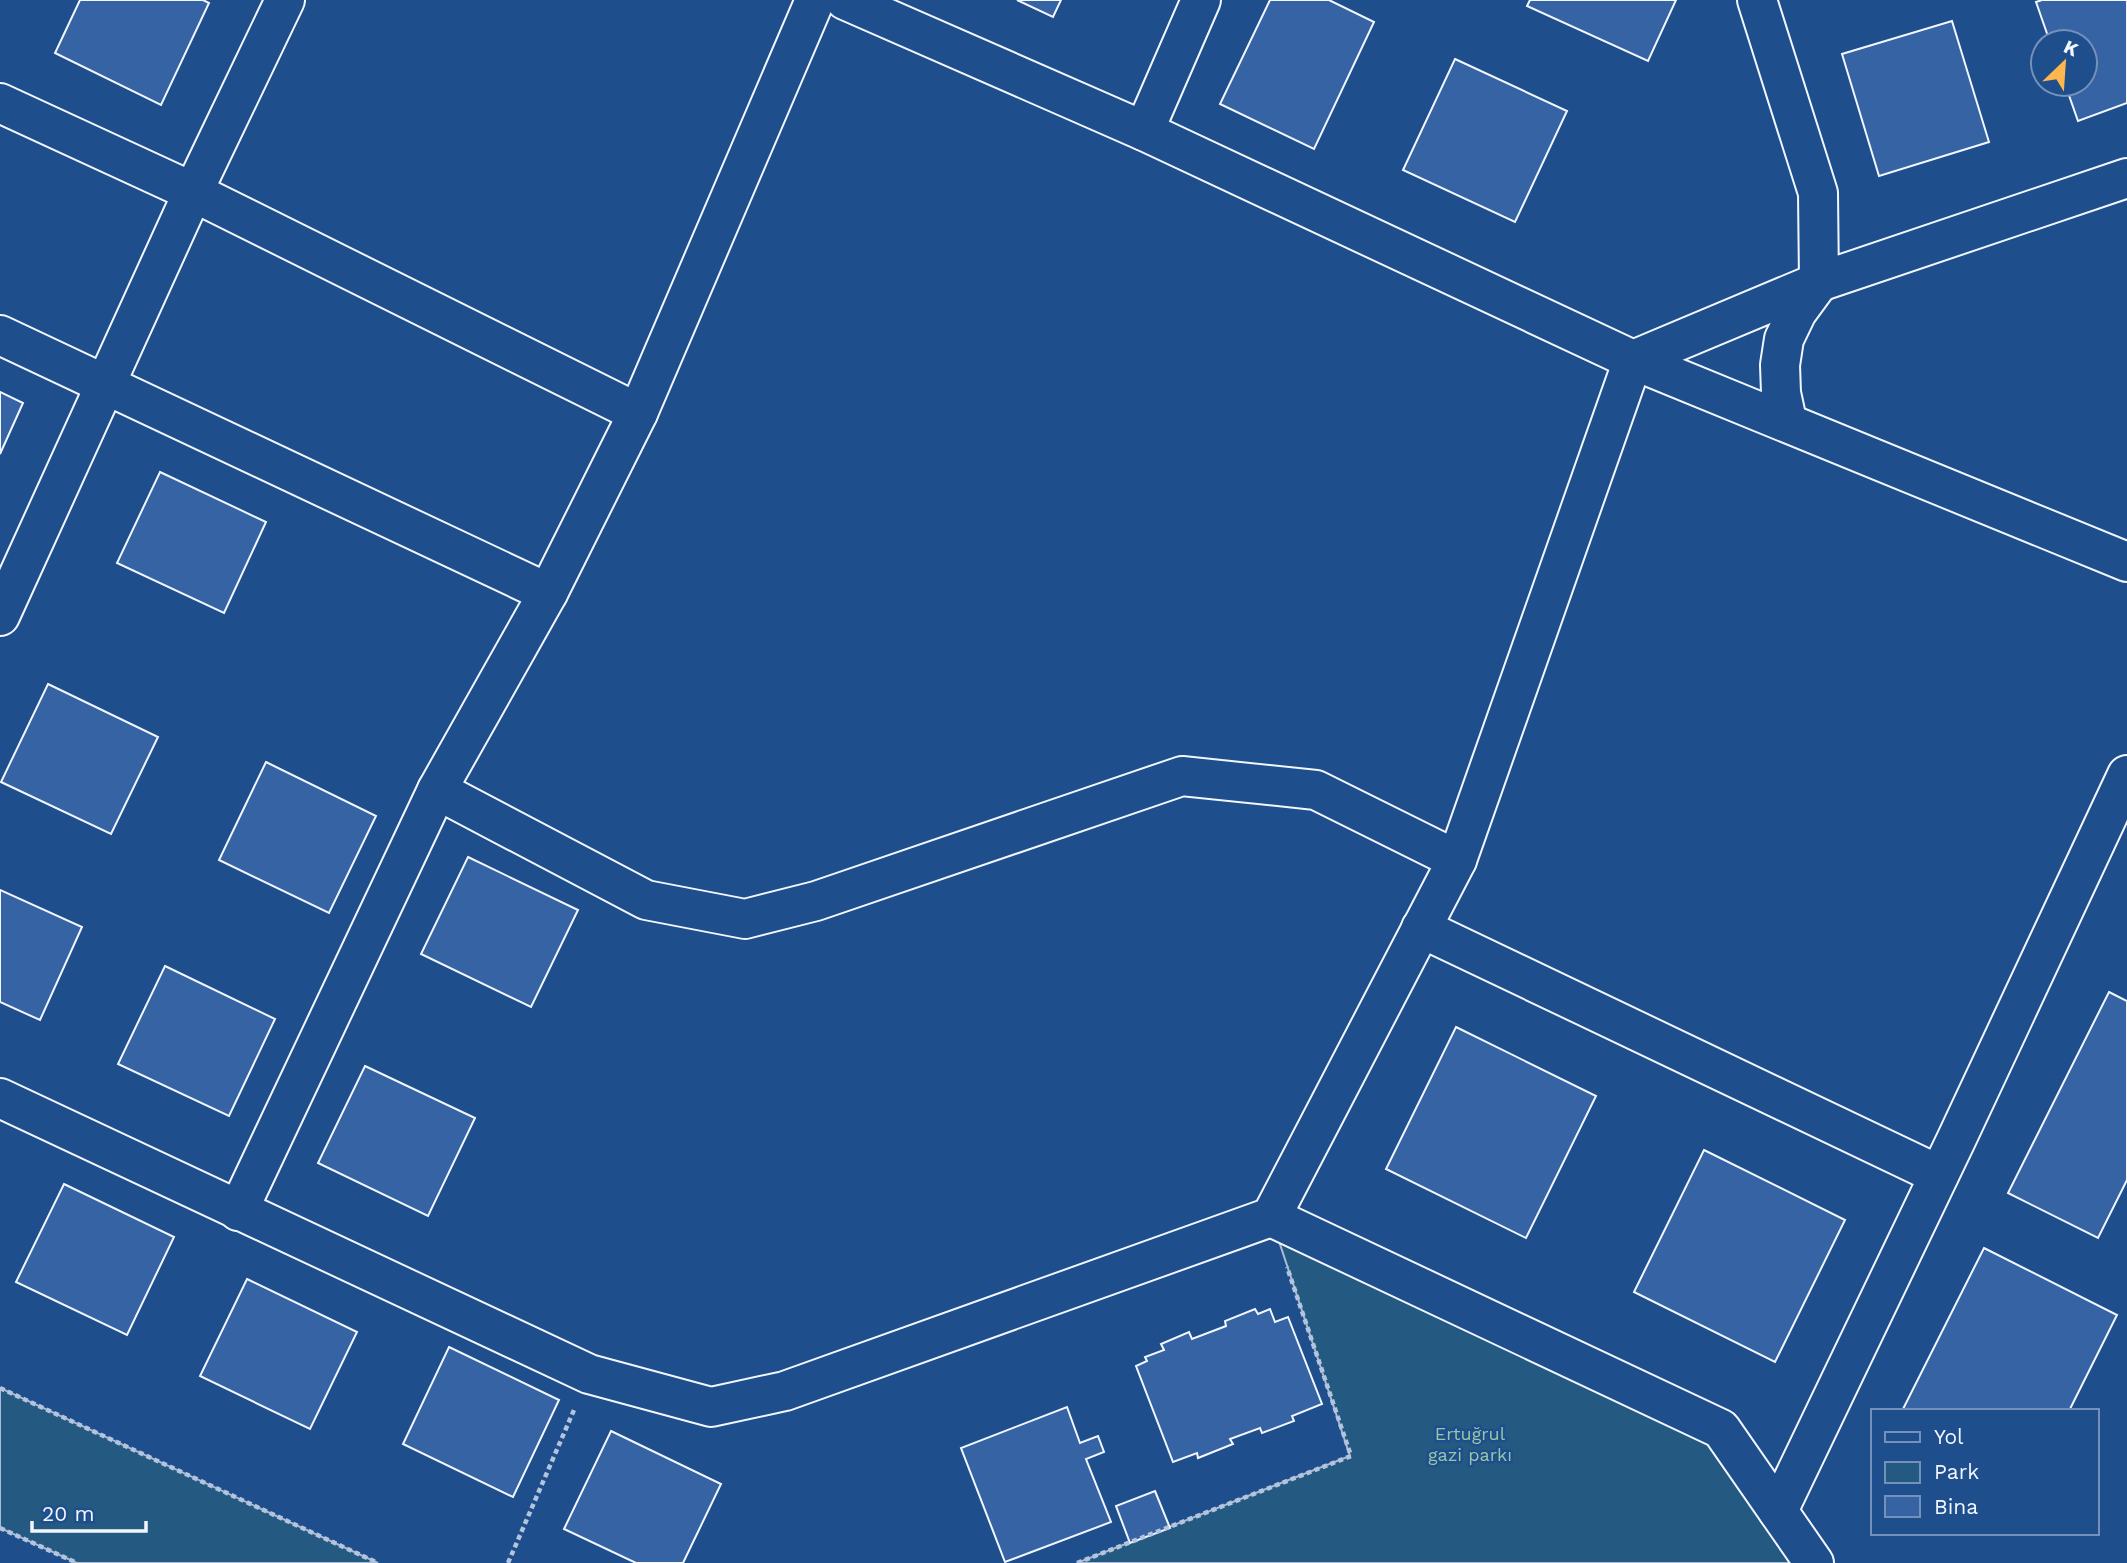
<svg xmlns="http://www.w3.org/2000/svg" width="2127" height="1563" font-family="'Work Sans',sans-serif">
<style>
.green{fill:#245a82;stroke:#a8bbd7;stroke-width:2}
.building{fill:#3563a3;stroke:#f2f6ff;stroke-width:2}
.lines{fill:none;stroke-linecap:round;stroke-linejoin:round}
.minor-casing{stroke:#f2f6ff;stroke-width:42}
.major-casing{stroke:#f2f6ff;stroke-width:42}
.path{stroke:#b3c4dc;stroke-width:4.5;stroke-dasharray:5 3.5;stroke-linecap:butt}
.minor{stroke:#1f4e8c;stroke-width:38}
.major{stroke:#1f4e8c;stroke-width:38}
.labels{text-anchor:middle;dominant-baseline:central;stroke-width:5;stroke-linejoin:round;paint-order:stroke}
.park-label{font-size:18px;fill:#97c8a6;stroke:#1f4e8c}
</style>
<rect width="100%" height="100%" fill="#1f4e8c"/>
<!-- green -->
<g class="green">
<path d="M1271,1217L1721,1429L1814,1563H1077L1350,1456Z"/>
<path d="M0,1388L378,1563H77L0,1528Z"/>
</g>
<!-- building -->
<g class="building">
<path d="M80,0H203L209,3L161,105L55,53Z"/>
<path d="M1017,0H1061L1053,17Z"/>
<path d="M1270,0H1329L1374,22L1314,149L1220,104Z"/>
<path d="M1530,0H1676L1648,61L1527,6Z"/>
<path d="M2042,0H2127V103L2078,121L2065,84H2085V42H2050L2036,2Z"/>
<path d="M1952,21L1989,142L1879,176L1842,54Z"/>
<path d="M1455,59L1567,111L1515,222L1403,170Z"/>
<path d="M0,392L23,403L0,454Z"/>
<path d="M160,472L266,522L224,613L117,563Z"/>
<path d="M48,684L158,737L111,834L1,782Z"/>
<path d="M266,762L376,816L329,913L219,860Z"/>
<path d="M468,857L578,910L531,1007L421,954Z"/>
<path d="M0,890L82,927L40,1020L0,1002Z"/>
<path d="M165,966L275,1019L229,1116L118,1064Z"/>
<path d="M2109,992L2127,1001V1180L2098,1238L2008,1193Z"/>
<path d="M1456,1027L1596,1096L1526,1238L1386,1169Z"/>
<path d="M365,1066L475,1118L428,1216L318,1163Z"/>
<path d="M1704,1150L1845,1220L1775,1362L1634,1292Z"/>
<path d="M64,1184L174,1237L127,1335L16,1282Z"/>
<path d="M1984,1248L2117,1315L2069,1411H1902Z"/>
<path d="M247,1279L357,1332L310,1429L200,1376Z"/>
<path d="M1255,1309L1258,1314L1270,1309L1275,1322L1288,1317L1322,1404L1292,1416L1294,1421L1262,1433L1260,1428L1230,1439L1233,1444L1198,1458L1197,1453L1173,1462L1136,1366L1147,1361L1145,1357L1164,1350L1161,1344L1189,1332L1192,1339L1226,1326L1225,1321Z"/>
<path d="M449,1347L559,1400L513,1497L403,1444Z"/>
<path d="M1067,1407L1080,1443L1098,1436L1104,1452L1086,1459L1111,1522L1005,1562L961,1448Z"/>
<path d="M611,1431L721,1484L683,1563H636L564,1529Z"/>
<path d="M1155,1491L1170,1528L1130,1543L1116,1506Z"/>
</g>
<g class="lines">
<defs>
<g id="minor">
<path d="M845,0L1144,131L1633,360L2127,562"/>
<path d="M1757,0L1818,193L1819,282L1797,312L1784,339L1780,365L1781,393L1787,421"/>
<path d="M0,103L193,192L638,413"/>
<path d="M1144,131L1201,0"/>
<path d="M0,335L548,593"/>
<path d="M437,790L646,900L745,919L816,901L1182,776L1316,790L1457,860"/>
<path d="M1421,928L1939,1175"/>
<path d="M0,1098L589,1374L711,1407L785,1391L1271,1217L1457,860L1633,360L1819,282L2127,178"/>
<path d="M238,1211L437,790L548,593L638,413L815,0"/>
<path d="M1271,1217L1721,1429L1814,1563"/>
<path d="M1778,1511L1957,1138L2127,775"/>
</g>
<path id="major" d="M0,616L193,192L285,0"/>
</defs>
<!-- minor casing -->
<use href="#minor" class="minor-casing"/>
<!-- major casing -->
<use href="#major" class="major-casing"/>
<!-- path -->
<g class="path">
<path d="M0,1388L378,1563"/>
<path d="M0,1528L77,1563"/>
<path d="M508,1563L574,1410"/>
<path d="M1077,1563L1351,1456L1287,1267"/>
</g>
<!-- minor -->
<use href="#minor" class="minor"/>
<!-- major -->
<use href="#major" class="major"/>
</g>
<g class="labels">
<!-- park labels -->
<g class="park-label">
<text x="1470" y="1433">Ertuğrul<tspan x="1470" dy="21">gazi parkı</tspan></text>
</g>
</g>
<!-- legend -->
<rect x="1871" y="1409" width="228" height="126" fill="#1f4e8c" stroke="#7391ba" stroke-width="2"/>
<rect x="1885" y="1432" width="35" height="10" fill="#1f4e8c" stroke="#7391ba" stroke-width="2"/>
<text x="1934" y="1444" font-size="21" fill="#f2f6ff">Yol</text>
<rect x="1885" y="1462" width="35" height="21" fill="#245a82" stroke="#7391ba" stroke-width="2"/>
<text x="1934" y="1479" font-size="21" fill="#f2f6ff">Park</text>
<rect x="1885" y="1496" width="35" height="21" fill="#3563a3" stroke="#7391ba" stroke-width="2"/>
<text x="1934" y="1514" font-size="21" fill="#f2f6ff">Bina</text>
<!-- north arrow -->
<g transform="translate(2064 63) rotate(25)"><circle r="33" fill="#1f4e8c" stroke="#7391ba" stroke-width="2"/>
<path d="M0-5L12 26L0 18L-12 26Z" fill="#ffb74d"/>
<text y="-10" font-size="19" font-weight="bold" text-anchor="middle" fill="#f2f6ff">K</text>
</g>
<!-- scale -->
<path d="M32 1521v10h114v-10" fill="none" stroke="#f2f6ff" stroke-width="3.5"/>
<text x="42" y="1521" font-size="21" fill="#f2f6ff" stroke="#1f4e8c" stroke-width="5" paint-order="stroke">20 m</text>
</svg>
